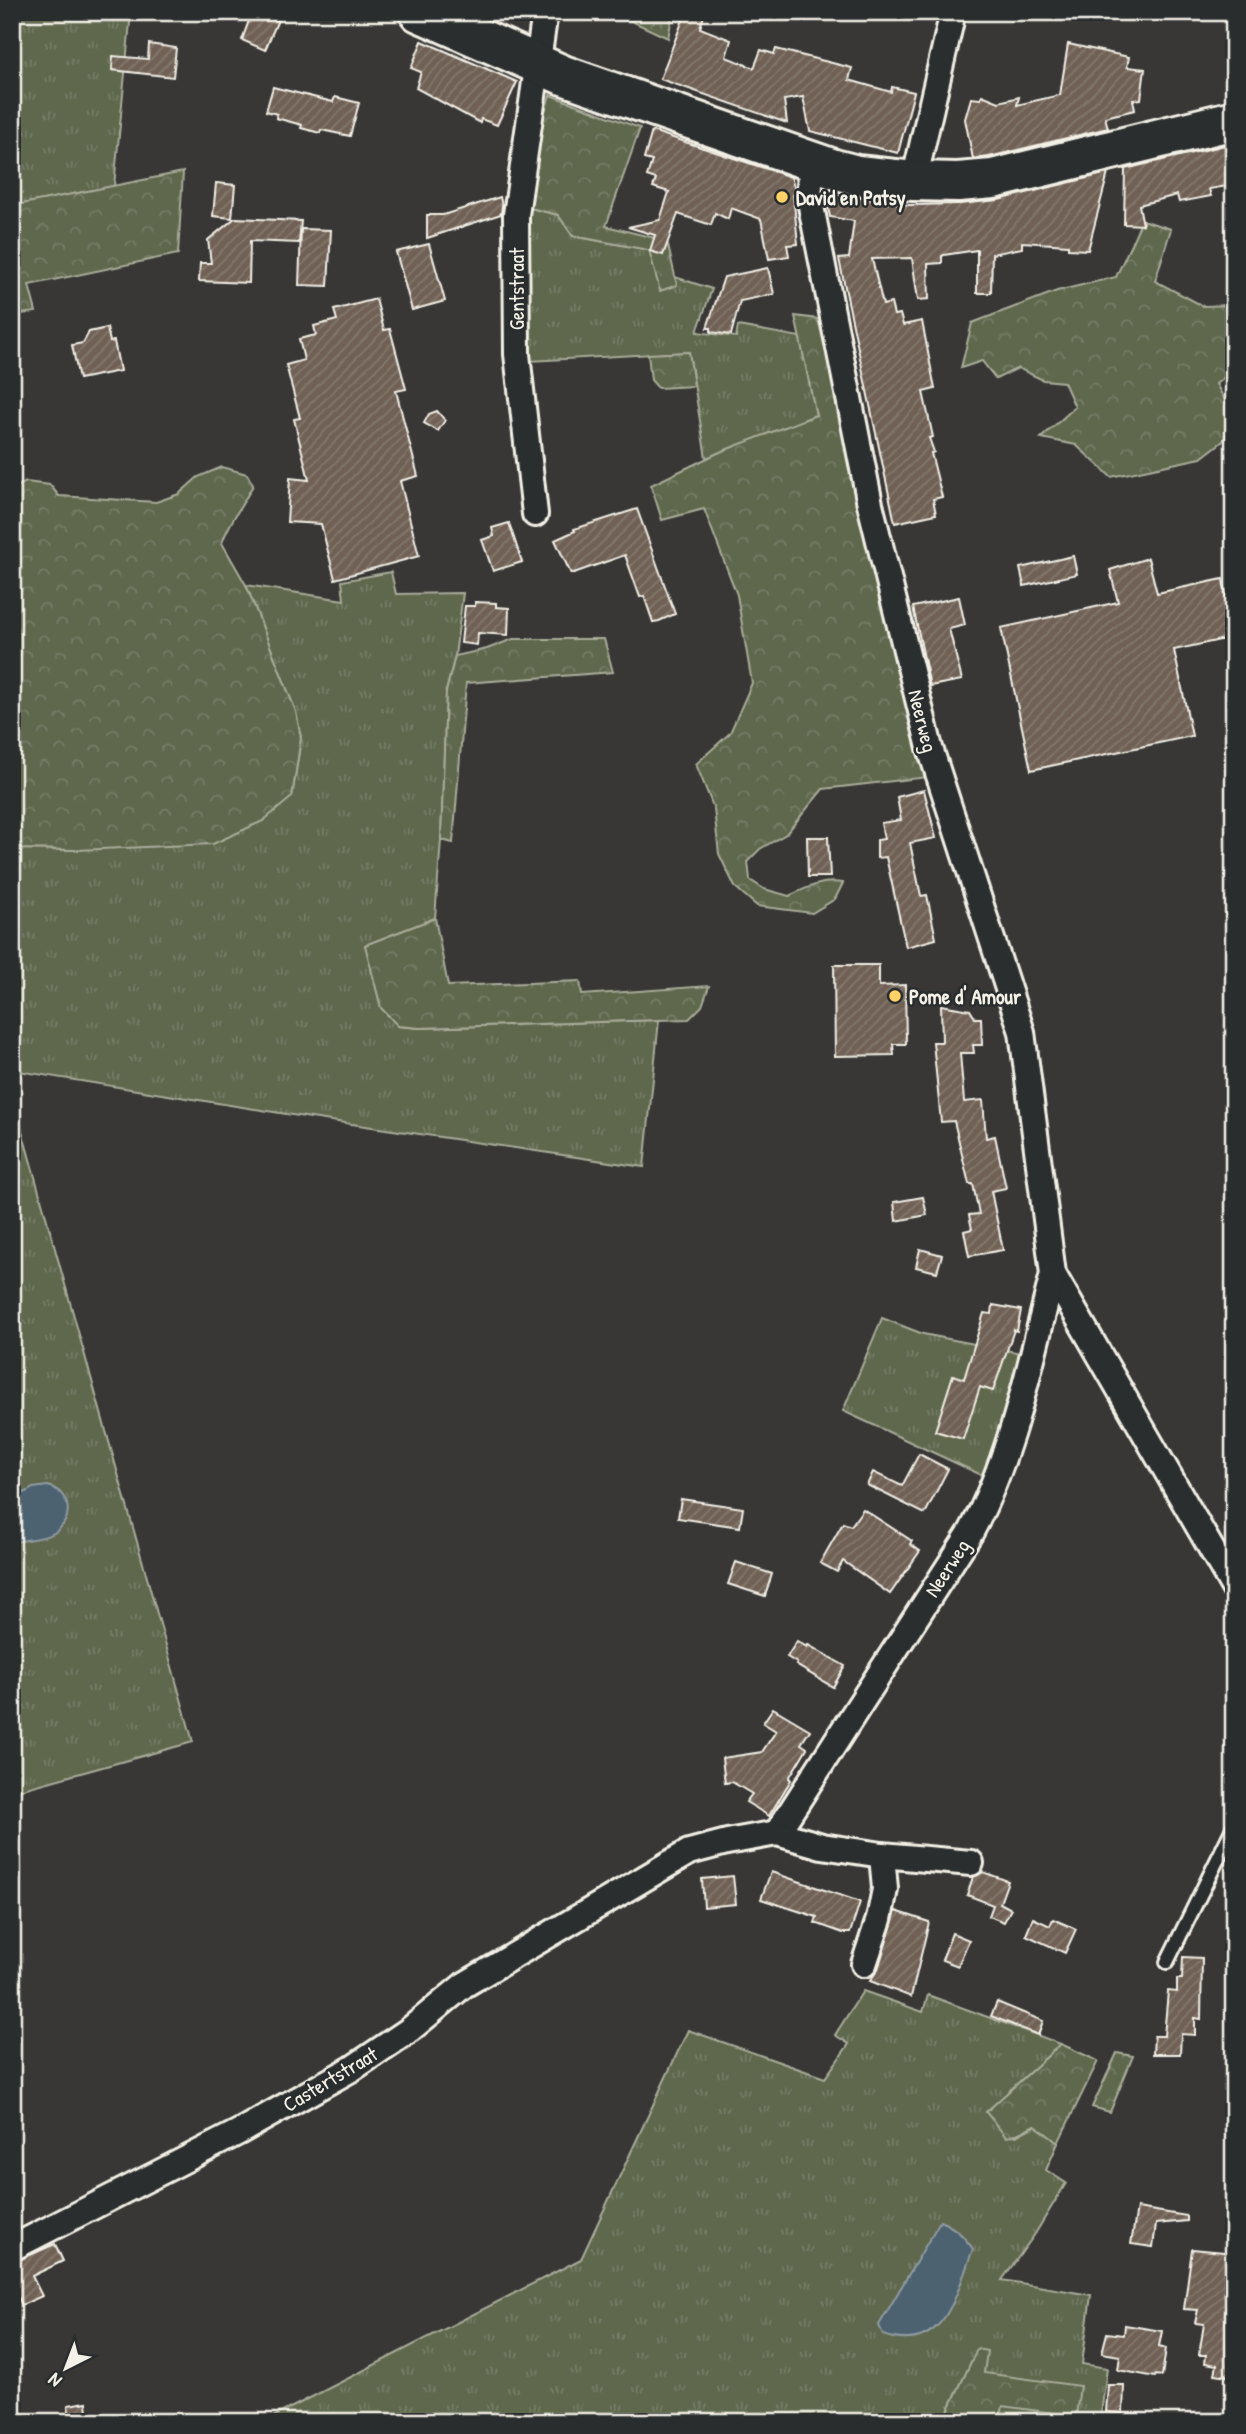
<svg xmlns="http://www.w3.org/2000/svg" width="1246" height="2434" font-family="'Patrick Hand',sans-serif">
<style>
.grass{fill:url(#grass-tufts);stroke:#a9ac9a;stroke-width:2}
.forest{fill:url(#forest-crowns);stroke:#a9ac9a;stroke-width:2}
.water{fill:#4e6271;stroke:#909ba1;stroke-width:2}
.building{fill:url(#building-hatch);stroke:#f4f1e8;stroke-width:2}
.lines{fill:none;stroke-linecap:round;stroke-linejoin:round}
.lane-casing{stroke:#f4f1e8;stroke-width:18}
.street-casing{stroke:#f4f1e8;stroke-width:30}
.primary-casing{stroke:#f4f1e8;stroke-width:44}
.lane{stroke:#2a2d2e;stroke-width:12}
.street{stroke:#2a2d2e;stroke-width:24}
.primary{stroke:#2a2d2e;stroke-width:38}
.poi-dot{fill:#ffd166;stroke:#2a2d2e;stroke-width:2.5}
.labels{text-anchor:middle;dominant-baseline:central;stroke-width:5;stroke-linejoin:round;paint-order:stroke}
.poi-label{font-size:21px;font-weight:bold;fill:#f4f1e8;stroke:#2a2d2e;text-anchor:start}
.street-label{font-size:21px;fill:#f4f1e8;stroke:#2a2d2e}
</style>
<defs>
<pattern id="grass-tufts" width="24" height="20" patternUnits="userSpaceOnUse" patternTransform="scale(1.75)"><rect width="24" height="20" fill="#5e674d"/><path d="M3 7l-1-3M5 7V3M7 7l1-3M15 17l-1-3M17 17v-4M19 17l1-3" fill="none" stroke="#767d67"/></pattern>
<pattern id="forest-crowns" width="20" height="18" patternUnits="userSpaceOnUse" patternTransform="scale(1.75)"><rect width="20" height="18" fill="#5e674d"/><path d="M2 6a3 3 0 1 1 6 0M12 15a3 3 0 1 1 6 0" fill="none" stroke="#767d67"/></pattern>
<pattern id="building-hatch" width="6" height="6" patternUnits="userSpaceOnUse" patternTransform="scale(1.75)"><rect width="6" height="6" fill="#6f6155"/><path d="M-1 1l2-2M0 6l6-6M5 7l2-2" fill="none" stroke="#84786d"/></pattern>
</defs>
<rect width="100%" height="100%" fill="#383736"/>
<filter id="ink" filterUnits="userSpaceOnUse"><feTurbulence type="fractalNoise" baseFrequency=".0143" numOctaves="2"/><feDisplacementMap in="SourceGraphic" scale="14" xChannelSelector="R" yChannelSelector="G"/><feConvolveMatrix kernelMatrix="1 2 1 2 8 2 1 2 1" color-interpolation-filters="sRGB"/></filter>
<g filter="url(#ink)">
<!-- grass -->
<g class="grass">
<path d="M12,12H131L114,186L12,206Z"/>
<path d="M530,208L558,215L573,236L649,250L677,285L675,277L712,289L697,332L736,337L738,326L800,337L816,415L706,458L689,352L530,361Z"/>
<path d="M391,572L396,594L463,593L455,656L446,692L441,840L435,918L365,945L397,1026L420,1028L659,1020L644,1167L311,1118L12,1070V849L77,850L292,797L301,738L296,712L246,585L344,600L342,581Z"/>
<path d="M12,1095L193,1742L12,1792Z"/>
<path d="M882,1318L923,1334L1026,1354L986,1477L843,1411Z"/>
<path d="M863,1991L923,2012L928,1995L1061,2044L986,2112L1016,2136L1036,2125L1058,2143L1046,2170L1066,2183L1035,2234L1002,2280L1091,2295L1082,2364L1107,2368L1100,2422H1000L1002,2406L984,2373L978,2349L943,2422H263L581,2259L688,2030L825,2078L849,2044L835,2035Z"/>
</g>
<!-- forest -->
<g class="forest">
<path d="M631,12H673L668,38L629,20Z"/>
<path d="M550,95L640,128L606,226L667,241L677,285L660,291L649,250L573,236L558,215L530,208L536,140Z"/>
<path d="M183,172L178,254L29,285L36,312L12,315V206Z"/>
<path d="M1142,220L1171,229L1155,281L1203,306L1232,305L1234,301V369L1216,384L1234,416V421L1223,441L1201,458L1111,477L1076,445L1041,438L1075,407L1064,382L1043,380L1018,368L996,379L982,361L961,368L972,323L1057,291L1116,277Z"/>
<path d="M795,316L818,319L929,777L823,789L786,834L760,849L748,861L750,880L764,889L789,896C808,887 821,880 843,883L835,899L812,913L757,906L735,887L719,854L714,809L696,764L730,733L752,683L737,595L704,509L662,520L651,485L720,452L816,415Z"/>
<path d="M689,352L694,386L658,388L651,380L648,354Z"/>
<path d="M222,467L247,474L253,485C243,505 229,522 222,543L246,585L296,712L301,738L292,797L263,821L213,844L77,850L12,849V489L26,482L50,485L59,496L156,502L179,494L198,477Z"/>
<path d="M513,639H604L613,672L466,683L453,843L441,840L446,692L455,656L487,649Z"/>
<path d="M435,918L448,986L580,981L582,995L709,986L702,1006L689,1019L420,1028L398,1026L381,1008L365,945Z"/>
<path d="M1061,2044L1098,2061L1058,2143L1035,2125C1024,2129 1018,2136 1006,2137L986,2112Z"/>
<path d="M1117,2053L1133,2056L1110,2112L1092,2107Z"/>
<path d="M977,2349L987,2351L984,2373L1080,2386L1076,2416L1003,2406L1000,2422H943Z"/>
</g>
<!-- water -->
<g class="water">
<path d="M48,1486C71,1492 75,1520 54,1533C44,1539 27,1539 16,1542L14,1540L17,1534L12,1525V1500L33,1488Z"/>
<path d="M940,2221C956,2228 963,2235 973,2249C956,2294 945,2356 883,2335L879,2325Z"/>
</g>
<!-- building -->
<g class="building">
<path d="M252,12H261L278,20L265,50L242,40Z"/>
<path d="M686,12H705L700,28L731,40L726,57L754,68L761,50L774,54L776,49L852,68L849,80L891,92L892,87L914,92L898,153L810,131L803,97L784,100L787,123L660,79Z"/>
<path d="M422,41L517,82L497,125L481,119L480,123L416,88L421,72L411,68Z"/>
<path d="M149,44L176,48L173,77L112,70L113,56L148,59Z"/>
<path d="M1068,44L1129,57L1127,67L1145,69L1141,99L1133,100L1135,110L1105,117L1108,128L989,157L973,159L965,119L971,98L980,99L982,95L999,102L1019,97L1017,105L1060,95Z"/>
<path d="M273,87L333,102L335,97L359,103L350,136L321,130L320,133L301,128L302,125L276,118L277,114L266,111Z"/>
<path d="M652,131L791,177L795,190L793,193L798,244L787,245L789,256L769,259L761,219L731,208L728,219L715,213L711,225L678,214L663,255L650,251L655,235L628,227L660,220L669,192L653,187L656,179L647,176L652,161L644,159Z"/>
<path d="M1234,143V185L1209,189L1211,196L1179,202L1177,195L1139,205L1143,225L1124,224L1125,169Z"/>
<path d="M1108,173L1088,250L1068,249V245L1022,242V248L992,254L991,293H977V250L944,255L942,256V263L928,264L929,299L918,300L912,258L872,259L883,305L891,303L894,315L900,314L903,325L922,321L935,389L923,392L933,437L929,438L934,452L931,453L942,497L933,499L936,514L895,523L839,259L849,258L854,221L830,217L825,193L909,205L960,204L998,200Z"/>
<path d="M216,183L235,185L232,218L213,216Z"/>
<path d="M500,197L502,205L501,214L427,238V215H443Z"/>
<path d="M235,218L301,221L299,243L250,241L249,283L199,281L200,263H211L208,240Z"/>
<path d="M301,229L331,230L328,286L299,285Z"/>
<path d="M429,244L445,301L412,310L396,252Z"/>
<path d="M768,268L774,294L740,301L731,335L711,332V328H707L724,277Z"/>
<path d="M376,299L384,330L390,329L406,389L396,391L418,476L400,481L419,556L335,579L321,524L287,522L290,478L309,480L294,419L300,418L286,365L304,360L299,339L316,335L314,326L337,320L334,310Z"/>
<path d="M107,328L110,342L114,341L120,371L79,379L72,345L83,343L89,332Z"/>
<path d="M437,411L445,420L438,431L424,423L429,414Z"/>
<path d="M637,509L675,614L659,621L653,622L644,596L640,597L625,555L571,574L555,540L575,531L574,529Z"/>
<path d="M509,523L522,562L493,571L482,540L494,536L492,528Z"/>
<path d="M1073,556L1077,574L1024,586L1020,568Z"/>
<path d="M1148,558L1157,593L1223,579L1234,637L1174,650L1192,736L1031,770L1001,628L1118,602L1110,570Z"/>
<path d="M959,597L965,625L949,629L962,680L930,686L913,607Z"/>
<path d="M475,602L496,603V607L509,608L508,635L478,633L477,645L461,643L465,606H475Z"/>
<path d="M924,790L936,838L910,843L921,896L927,895L936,939L906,947L886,857L877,858V840L884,839L881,823L901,820L897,797Z"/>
<path d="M807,837H828L830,877H808Z"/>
<path d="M834,965H879V986L905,985L906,1044H893L894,1055L835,1056Z"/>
<path d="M941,1005L970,1010L975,1018H981L982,1045H973L974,1053H960L964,1102L983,1100L986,1138L995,1136L1006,1188L991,1191L1003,1250L969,1256L964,1231L972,1229L969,1215L979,1214L973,1184H969L954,1121L941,1122L933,1042H942Z"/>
<path d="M923,1197L927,1215L896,1221L894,1202Z"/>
<path d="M920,1249L942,1255L937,1272L916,1267Z"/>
<path d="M993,1305L1021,1310L1017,1331L1014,1330L993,1391L980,1387L963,1439L935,1431L953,1375L964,1379L984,1313L992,1314Z"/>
<path d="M919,1454L948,1469L925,1514L867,1485L873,1472L902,1486Z"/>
<path d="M681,1499L743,1508L740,1527L678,1518Z"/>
<path d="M863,1509L912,1541L910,1544L920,1551L890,1594L843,1561L837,1572L820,1563L843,1523L851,1526Z"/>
<path d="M736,1562L772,1574L765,1596L728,1584Z"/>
<path d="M797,1641L807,1647L808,1645L845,1666L833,1687L796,1665L797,1663L787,1657Z"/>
<path d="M773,1708L810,1730L801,1744L807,1748L789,1778L791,1780L769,1816L746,1802L752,1794L732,1782L725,1783L722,1758L762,1752L776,1731L763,1723Z"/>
<path d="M771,1872L860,1902L850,1933H843L815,1923L817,1917L761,1899Z"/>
<path d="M983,1872L1008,1881L1000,1903L1011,1909L1004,1922L989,1916L993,1905L967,1895L973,1877Z"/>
<path d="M733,1876L736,1904L704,1907L702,1879Z"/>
<path d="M896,1911L929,1922L911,1997L870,1981L878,1969Z"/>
<path d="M1033,1918L1050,1926L1053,1919L1076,1929L1065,1953L1026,1935Z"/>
<path d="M952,1933L969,1940L958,1966L942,1960Z"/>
<path d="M1183,1957L1202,1958L1201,2019L1195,2018V2035L1181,2034L1180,2054H1153L1154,2036H1164L1168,1991L1177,1992V1979H1182Z"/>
<path d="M997,2002L1043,2021L1038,2035L991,2016Z"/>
<path d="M1137,2208L1187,2216V2221L1156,2224L1153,2247L1131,2244Z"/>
<path d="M55,2244L63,2261L32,2276L42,2296L22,2305L12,2285V2263Z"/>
<path d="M1192,2249L1234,2253V2377L1215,2374L1217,2365L1205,2363L1206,2355H1199L1204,2324L1195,2323L1198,2310L1184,2309Z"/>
<path d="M1125,2325L1162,2331L1159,2346L1166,2348L1162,2376L1156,2375L1155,2377L1118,2370L1120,2356L1102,2353L1107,2333L1124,2335Z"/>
<path d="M1108,2385H1124L1123,2413L1106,2412Z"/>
<path d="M87,2402L89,2422H70L68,2405Z"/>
</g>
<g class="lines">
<defs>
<path id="lane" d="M1167,1962L1234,1826"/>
<g id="street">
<path d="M812,163L809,196L870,504L930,748L1022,1032L1053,1274L1234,1588"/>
<path d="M914,181L953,12"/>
<path d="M535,514L517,354L516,215L545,12"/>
<path d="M777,1833L971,1532C1014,1452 1030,1362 1053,1274"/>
<path d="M864,1964L879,1919L885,1889L882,1855"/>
<path d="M12,2248L239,2132L353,2068L408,2031L464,1985L689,1852L727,1842L777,1833L822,1846L882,1855L971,1863"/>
</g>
<path id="primary" d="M419,12L563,75L834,169L857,175L914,181L958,182L993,179L1234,120"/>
</defs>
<!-- lane casing -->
<use href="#lane" class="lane-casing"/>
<!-- street casing -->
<use href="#street" class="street-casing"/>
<!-- primary casing -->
<use href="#primary" class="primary-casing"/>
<!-- lane -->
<use href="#lane" class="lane"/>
<!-- street -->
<use href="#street" class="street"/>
<!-- primary -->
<use href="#primary" class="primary"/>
</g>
</g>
<!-- markers -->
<g class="poi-dot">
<circle cx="782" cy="197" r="7"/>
<circle cx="895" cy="996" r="7"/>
</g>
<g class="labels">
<!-- poi labels -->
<g class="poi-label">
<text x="796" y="197">David en Patsy</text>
<text x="909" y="996">Pome d' Amour</text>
</g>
<!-- street labels -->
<g class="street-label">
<text transform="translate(516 289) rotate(-90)">Gentstraat</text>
<text transform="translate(923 721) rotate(76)">Neerweg</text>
<text transform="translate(947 1568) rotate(-57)">Neerweg</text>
<text transform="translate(330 2079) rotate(-31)">Castertstraat</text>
</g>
</g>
<!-- margin -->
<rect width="1246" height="2434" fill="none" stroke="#2a2d2e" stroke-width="42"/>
<rect x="21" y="21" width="1204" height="2392" fill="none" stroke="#f4f1e8" stroke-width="2.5" filter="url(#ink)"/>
<!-- north arrow -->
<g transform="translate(66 2368) rotate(222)" stroke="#2a2d2e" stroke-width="5" paint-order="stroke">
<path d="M0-5L12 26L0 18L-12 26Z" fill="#f4f1e8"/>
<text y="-10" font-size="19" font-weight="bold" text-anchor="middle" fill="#f4f1e8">N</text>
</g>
</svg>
